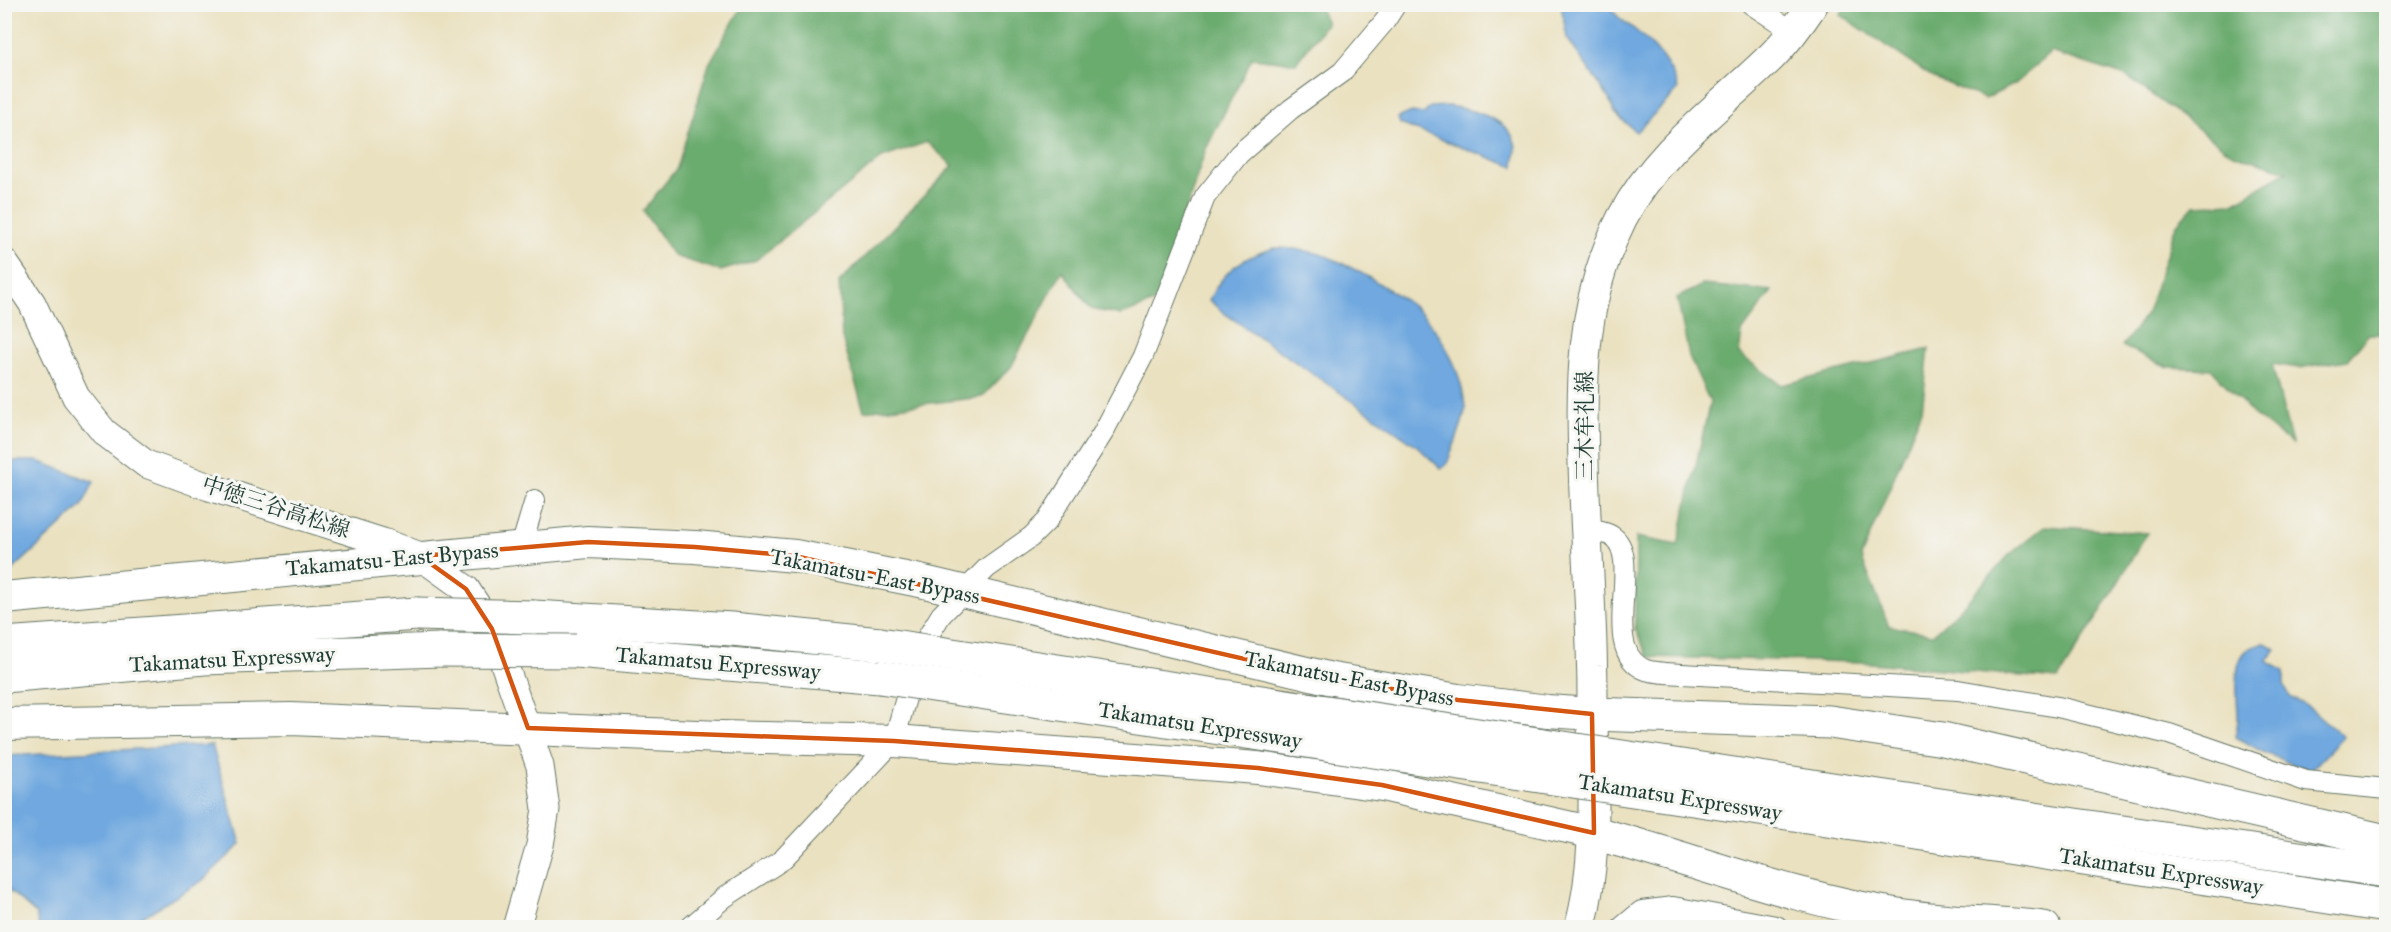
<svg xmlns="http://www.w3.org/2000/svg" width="2391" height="932" font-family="'IM FELL Great Primer','Noto Serif JP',serif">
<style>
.forest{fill:#6aab6e;stroke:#447451;stroke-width:1.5}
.water{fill:#6fa8df;stroke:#47728a;stroke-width:1.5}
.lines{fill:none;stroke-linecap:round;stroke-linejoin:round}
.minor-casing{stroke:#667665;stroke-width:22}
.tertiary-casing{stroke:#667665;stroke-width:26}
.secondary-casing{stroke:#667665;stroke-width:29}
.primary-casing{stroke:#667665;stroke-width:32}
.trunk-casing{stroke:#667665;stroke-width:34}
.motorway-casing{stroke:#667665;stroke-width:35}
.minor{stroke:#fff;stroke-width:20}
.tertiary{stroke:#fff;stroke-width:24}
.secondary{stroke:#fff;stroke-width:27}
.primary{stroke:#fff;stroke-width:30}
.trunk{stroke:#fff;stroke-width:32}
.motorway{stroke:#fff;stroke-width:33}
.motorway-bridge-casing{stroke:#667665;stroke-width:35;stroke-linecap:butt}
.motorway-bridge{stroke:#fff;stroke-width:33}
.marked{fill:none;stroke:#d45610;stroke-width:4.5;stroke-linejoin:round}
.labels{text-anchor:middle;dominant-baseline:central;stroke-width:6;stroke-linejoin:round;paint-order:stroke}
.street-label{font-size:22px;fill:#1f3d34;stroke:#f6f6f2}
</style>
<rect width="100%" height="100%" fill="#f6f6f2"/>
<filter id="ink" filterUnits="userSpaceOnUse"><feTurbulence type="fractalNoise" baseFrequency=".0167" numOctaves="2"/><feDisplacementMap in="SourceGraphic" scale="12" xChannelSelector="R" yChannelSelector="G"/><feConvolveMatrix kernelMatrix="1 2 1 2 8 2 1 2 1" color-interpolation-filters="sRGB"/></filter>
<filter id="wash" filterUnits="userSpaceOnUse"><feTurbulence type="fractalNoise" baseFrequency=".008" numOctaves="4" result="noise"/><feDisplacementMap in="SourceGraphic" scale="24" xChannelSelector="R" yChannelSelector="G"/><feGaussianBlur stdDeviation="1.35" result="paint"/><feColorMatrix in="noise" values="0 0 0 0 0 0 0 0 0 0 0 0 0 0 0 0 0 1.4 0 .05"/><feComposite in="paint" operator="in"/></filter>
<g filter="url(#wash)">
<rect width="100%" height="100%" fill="#eae1c0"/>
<!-- forest -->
<g class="forest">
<path d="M1318,4L1327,23L1296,63L1252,58L1205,151L1157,302L1121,315L1091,309L1062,271L1011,367L982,397L864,411L842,338L839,283L953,166L927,142L882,158L756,260L721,271L674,256L643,211L677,168L709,64L743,5Z"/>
<path d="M1845,4L2386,5V334H2369L2347,360L2299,368L2272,364L2292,444L2253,414L2211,369L2168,367L2122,346L2147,313L2176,225L2194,205L2234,203L2287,171L2233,154L2126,76L2051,52L2015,84L1985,99L1934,78L1841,15Z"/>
<path d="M1702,285L1772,291L1742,332L1739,354L1782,385L1929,349L1922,410L1861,557L1889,626L1933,634L1962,607L2009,555L2045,526L2147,533L2100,613L2058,679L1859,662L1648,657L1635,629L1636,537L1678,545L1710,402L1689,356L1677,298Z"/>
</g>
<!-- water -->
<g class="water">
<path d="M1561,5H1593L1599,9L1611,6C1616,18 1624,21 1634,29C1653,44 1673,66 1678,90L1636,132L1615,113L1608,97L1567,38Z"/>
<path d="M1449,106C1471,110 1513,118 1516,148C1516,154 1514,160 1514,167L1400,124L1398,118L1412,112L1424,114L1430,107Z"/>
<path d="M1275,248C1291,248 1305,250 1320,254C1347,263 1411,299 1428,321C1447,343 1463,378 1465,408C1466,418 1451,452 1447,464L1441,469L1416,445L1224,313L1209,300C1224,270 1242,257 1275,248Z"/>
<path d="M11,461H38L94,482L82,506L6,576L4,464Z"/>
<path d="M2265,643L2276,649L2267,661L2284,671V685L2290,697L2310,708L2343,737L2310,771L2265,753L2235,737C2236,731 2238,724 2238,718C2238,691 2227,646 2265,643Z"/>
<path d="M212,745L241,844L202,881L126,927H39L36,914L5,887V756Z"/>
</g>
</g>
<g filter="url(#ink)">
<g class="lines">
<defs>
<g id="minor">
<path d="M1751,4L1794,32"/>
<path d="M1585,530C1594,531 1605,531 1613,537C1644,559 1597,651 1646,670C1652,672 1659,672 1665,673L1958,690L2058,707L2169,734L2306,781L2386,789"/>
<path d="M521,547L535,500"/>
<path d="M689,928L725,897L782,860L894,741L919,651L941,615L987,568L1031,537L1047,521L1103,433L1143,356L1205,197L1239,154L1291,109L1342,72L1385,21L1396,4"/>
</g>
<path id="tertiary" d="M1624,928L1642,913L1673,909L1776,928"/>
<path id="secondary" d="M4,262L32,303L76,397L104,432L146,464L209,487L383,542L420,556L466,589L492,629L540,766L546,809L540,845L516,928"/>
<path id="primary" d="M1580,928C1596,866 1594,805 1593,742C1592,716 1593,691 1592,666C1591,604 1586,541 1584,479C1581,386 1579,303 1622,218C1657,151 1720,107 1772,56C1788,40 1801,22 1813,4"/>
<g id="trunk">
<path d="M4,598L588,542L695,547L795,556L920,581L1332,679L1458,700L1548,711L1592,714"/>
<path d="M4,724L291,719L721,737L894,741L1258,768L1382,785L1594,833"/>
</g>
<g id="motorway">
<path d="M534,617L732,629L880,644"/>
<path d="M4,644L417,614"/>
<path d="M576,651L880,677"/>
<path d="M4,676L204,658L441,650"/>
<path d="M1592,714L1830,722L1943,739L2386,841"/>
<path d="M1852,792L2386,871"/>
<path d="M1847,822L2386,906"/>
<path d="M1594,833C1696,860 1794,899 1898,915C1946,923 1996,922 2044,928"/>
</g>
</defs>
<!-- minor casing -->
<use href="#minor" class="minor-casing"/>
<!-- tertiary casing -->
<use href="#tertiary" class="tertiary-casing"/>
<!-- secondary casing -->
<use href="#secondary" class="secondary-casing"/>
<!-- primary casing -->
<use href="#primary" class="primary-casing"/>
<!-- trunk casing -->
<use href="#trunk" class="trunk-casing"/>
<!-- motorway casing -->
<use href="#motorway" class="motorway-casing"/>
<!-- minor -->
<use href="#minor" class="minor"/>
<!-- tertiary -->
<use href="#tertiary" class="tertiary"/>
<!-- secondary -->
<use href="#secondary" class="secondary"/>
<!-- primary -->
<use href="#primary" class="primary"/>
<!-- trunk -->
<use href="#trunk" class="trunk"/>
<!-- motorway -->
<use href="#motorway" class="motorway"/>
<defs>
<g id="motorway-bridge">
<path d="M417,614L534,617"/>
<path d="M880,644L1852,792"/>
<path d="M441,650L576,651"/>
<path d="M880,677L1847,822"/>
</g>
</defs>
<!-- motorway-bridge casing -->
<use href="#motorway-bridge" class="motorway-bridge-casing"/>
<!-- motorway-bridge -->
<use href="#motorway-bridge" class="motorway-bridge"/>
</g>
</g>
<!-- marked area -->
<path class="marked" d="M588,542L695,547L795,556L1332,679L1458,700L1592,714L1594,833L1382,785L1258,768L894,741L528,728L492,629L466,589L420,556Z"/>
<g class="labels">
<!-- street labels -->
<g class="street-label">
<text transform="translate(1584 426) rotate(-90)">三木牟礼線</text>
<text transform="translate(276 507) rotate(18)">中徳三谷高松線</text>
<text transform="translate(392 559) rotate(-5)">Takamatsu-East Bypass</text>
<text transform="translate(875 576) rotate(11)">Takamatsu-East Bypass</text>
<text transform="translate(232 659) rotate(-3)">Takamatsu Expressway</text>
<text transform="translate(718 663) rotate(5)">Takamatsu Expressway</text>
<text transform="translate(1349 678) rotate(11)">Takamatsu-East Bypass</text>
<text transform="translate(1200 725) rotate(9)">Takamatsu Expressway</text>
<text transform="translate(1680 797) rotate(9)">Takamatsu Expressway</text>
<text transform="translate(2161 871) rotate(9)">Takamatsu Expressway</text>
</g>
</g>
<!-- margin -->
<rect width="2391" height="932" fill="none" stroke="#f6f6f2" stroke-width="24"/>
</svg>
